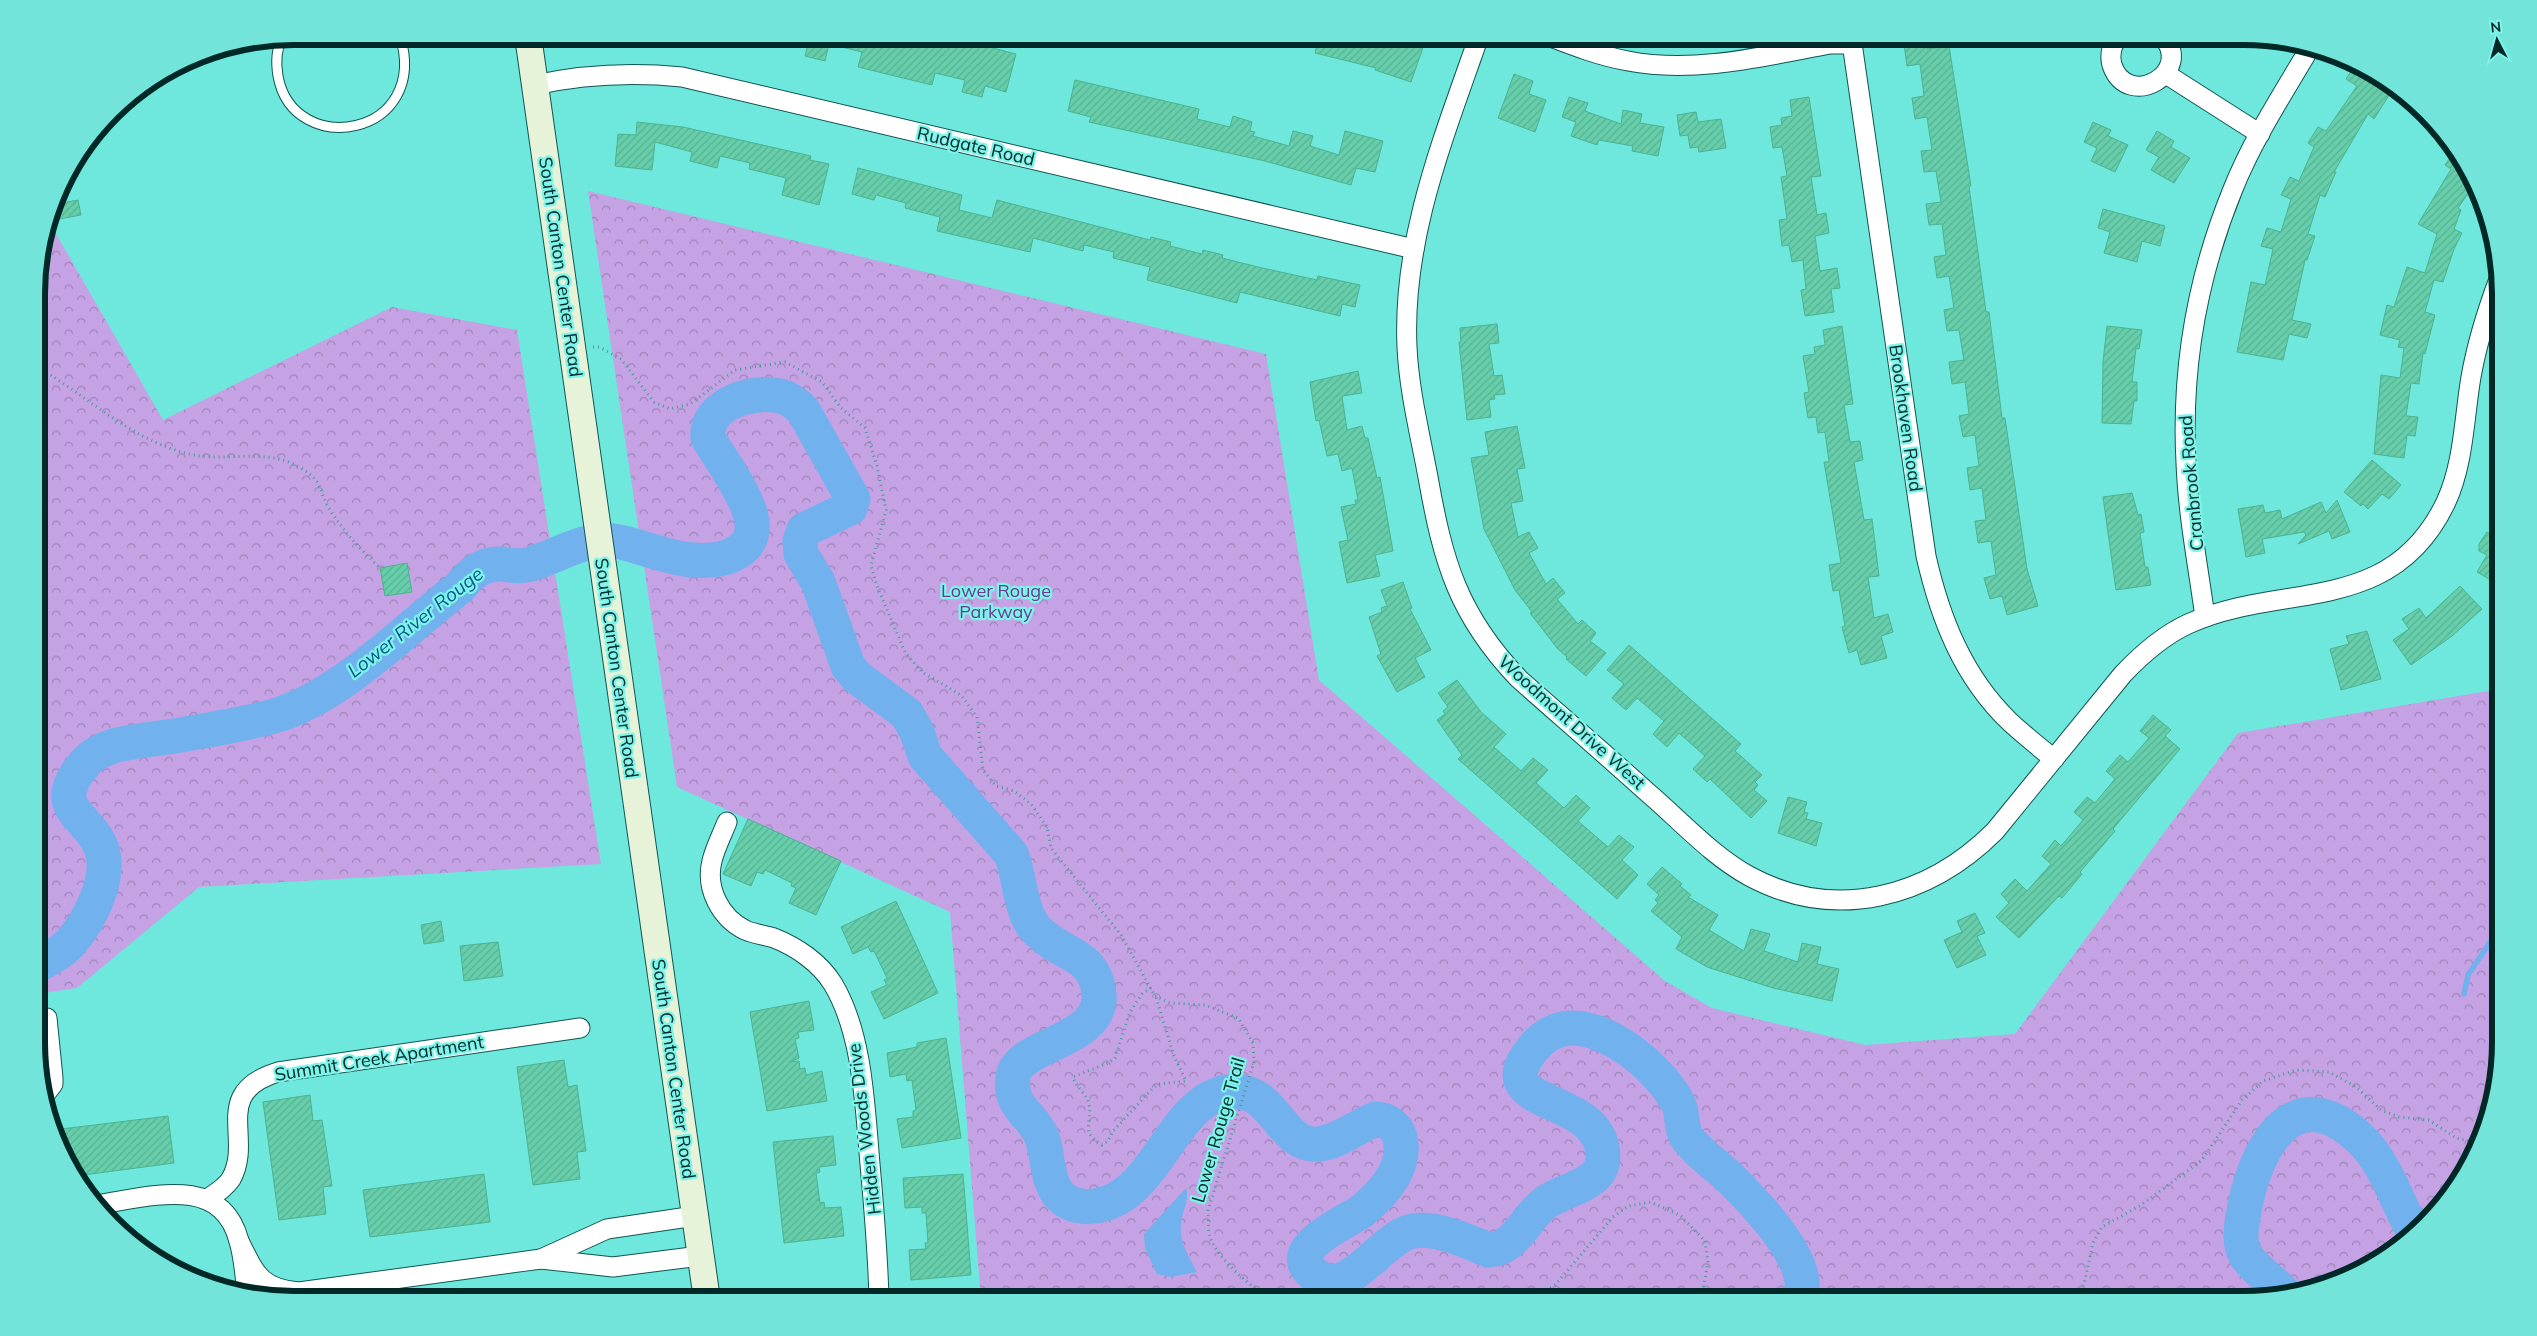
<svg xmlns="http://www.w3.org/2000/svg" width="2537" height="1336" font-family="Mulish,sans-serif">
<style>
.forest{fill:url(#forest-crowns)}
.water{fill:#70b1ee}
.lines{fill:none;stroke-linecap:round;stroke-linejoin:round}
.stream{stroke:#70b1ee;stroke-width:5.5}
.river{stroke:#70b1ee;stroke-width:35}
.building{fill:url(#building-hatch);stroke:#4bb391}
.service-casing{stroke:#105652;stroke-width:11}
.minor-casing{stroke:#105652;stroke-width:21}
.secondary-casing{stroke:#105652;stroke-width:28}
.path{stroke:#439c96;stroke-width:3;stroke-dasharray:1 4;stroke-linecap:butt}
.service{stroke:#fff;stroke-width:9}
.minor{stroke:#fff;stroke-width:19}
.secondary{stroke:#e7f3d9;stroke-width:26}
.labels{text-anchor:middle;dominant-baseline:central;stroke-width:4.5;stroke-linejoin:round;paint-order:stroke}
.street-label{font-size:18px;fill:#002826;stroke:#7cf4ea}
.park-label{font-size:18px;fill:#6c3a90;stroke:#7cf4ea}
.water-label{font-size:19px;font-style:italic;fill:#0b548c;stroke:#7cf4ea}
.rim{fill:none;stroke:#002826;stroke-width:6}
</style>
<defs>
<pattern id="forest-crowns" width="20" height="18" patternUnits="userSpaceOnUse" patternTransform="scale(1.25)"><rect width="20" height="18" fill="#c5a2e4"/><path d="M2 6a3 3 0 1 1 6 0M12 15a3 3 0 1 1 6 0" fill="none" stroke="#9e84b9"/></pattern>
<pattern id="building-hatch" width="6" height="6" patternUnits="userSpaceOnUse" patternTransform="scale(1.25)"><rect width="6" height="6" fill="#66ceaa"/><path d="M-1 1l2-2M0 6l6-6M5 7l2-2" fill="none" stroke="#57b192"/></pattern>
</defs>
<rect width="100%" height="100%" fill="#6ee7dd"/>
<!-- forest -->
<g class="forest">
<path d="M588,191L1266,354L1319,680L1665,981L1712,1008L1865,1045L2015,1034L2238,733L2500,689L2501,1042L2492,1108L2474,1156L2437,1212L2386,1256L2325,1286L2259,1299L981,1300L950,912L677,787Z"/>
<path d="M51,225L163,420L392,307L517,330L601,864L199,887L77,988L38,994L37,277Z"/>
</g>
<!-- water -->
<path class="water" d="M1186,1188C1190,1199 1182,1212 1181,1223C1179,1242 1188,1256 1197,1272L1171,1277L1157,1274L1145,1248L1144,1234Z"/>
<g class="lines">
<!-- stream -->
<path class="stream" d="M2464,994L2468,975L2493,938L2495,894L2500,886"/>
<!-- river -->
<g class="river">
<path d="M38,965C50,958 63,952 72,941C90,919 111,879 102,850C90,814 45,810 85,763C105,740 146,741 174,736C208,730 242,725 274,716C339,698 407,628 460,587C470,574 482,563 501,564C510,565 518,567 527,565C555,558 584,537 614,541C640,545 665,558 692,560C724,563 764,552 749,510C740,485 722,461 708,438C704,403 758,387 786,398C793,401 799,406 804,412L853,499L850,508L804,530L800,541L801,554L818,582L848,666L857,677L907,714L917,732L925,756L1011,854C1020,876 1020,911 1035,928C1059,956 1094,951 1099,993C1104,1043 1017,1043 1013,1077C1009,1108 1032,1114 1041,1135C1048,1151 1046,1171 1054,1187C1063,1206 1085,1210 1104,1204C1155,1190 1172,1110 1219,1094C1274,1076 1277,1149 1319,1144C1341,1141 1357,1126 1376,1119C1388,1120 1397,1126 1400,1138C1407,1168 1384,1193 1362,1211C1346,1223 1273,1252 1320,1278C1351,1296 1383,1236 1413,1231C1437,1227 1467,1241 1489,1250C1516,1249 1526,1217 1545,1203C1560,1192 1581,1189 1595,1176C1603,1168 1604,1159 1602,1148C1593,1096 1496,1107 1526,1058C1533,1047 1543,1036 1556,1031C1598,1015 1660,1068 1678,1103C1684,1115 1680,1129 1688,1139C1700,1155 1718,1166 1732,1180C1755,1203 1817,1266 1799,1299"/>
<path d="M2285,1294C2274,1282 2252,1267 2245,1254C2237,1239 2243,1217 2246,1201C2257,1150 2290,1084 2350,1130C2385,1156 2393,1196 2414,1232"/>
</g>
</g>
<!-- building -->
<g class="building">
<path d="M810,36H927L973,47L974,43L1016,54L1006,92L985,86L982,97L962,92L965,80L935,73L932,85L858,67L862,52L829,44L825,61L805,56Z"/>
<path d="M1319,36H1380L1404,45L1407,36H1427L1411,82L1375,70L1376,68L1315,53Z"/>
<path d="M1926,41L1927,49L1949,46L1971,186H1969L1986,312H1989L2002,418H2005L2027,569L2038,606L2007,615L2002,596L1990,599L1984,578L1996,575L1991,541L1978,543L1975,521L1986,520L1982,488L1970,490L1967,468L1979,466L1975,435L1963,437L1959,416L1969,414L1965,382L1952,384L1949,362L1964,360L1959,330L1947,331L1944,310L1954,308L1949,276L1937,278L1934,257L1946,255L1942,224L1929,225L1926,204L1941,202L1936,171L1924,172L1921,151L1932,150L1927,117L1915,119L1912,98L1924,96L1920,64L1907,66L1904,44Z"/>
<path d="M2357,63L2378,77L2374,81L2391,92L2374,119L2368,114L2334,172H2336L2325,197L2320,195L2308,234L2315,236L2307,260H2305L2292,320L2311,324L2307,338L2289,334L2283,360L2237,352L2251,282L2265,285L2273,249L2261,246L2267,228L2281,232L2291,199L2281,195L2290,177L2299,181L2314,147L2308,143L2318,127L2326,131L2357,86L2346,79Z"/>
<path d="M1514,74L1533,81L1529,94L1546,100L1535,132L1498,118Z"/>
<path d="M1075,80L1199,109L1197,119L1230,127L1233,116L1252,122L1250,131L1255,132L1253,136L1289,146L1293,131L1313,136L1310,146L1339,155L1345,131L1383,141L1375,172L1356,168L1351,185L1265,161L1089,122L1091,117L1068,111Z"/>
<path d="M1569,97L1588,103L1585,111L1621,124L1623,110L1642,114L1640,123L1664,127L1658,156L1632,151L1633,146L1599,140L1597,145L1571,136L1576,122L1562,117Z"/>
<path d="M1809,97L1821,176L1811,177L1817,215L1826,213L1829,233L1815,236L1820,271L1837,268L1840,288L1831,289L1834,312L1805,316L1801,290L1806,289L1803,260L1792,262L1789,245L1782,246L1779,220L1787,219L1781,177L1787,176L1782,147L1773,148L1770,127L1782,125L1781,118L1792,116L1790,100Z"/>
<path d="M1696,112L1698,122L1721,119L1726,148L1699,152L1698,147L1690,148L1688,135L1680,136L1677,115Z"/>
<path d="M637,122L683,127L811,156L810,160L829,164L819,205L782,195L786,178L749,169L750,163L720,156L717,168L690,161L692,152L655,142L652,170L615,166L618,134L636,135Z"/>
<path d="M2093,122L2111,130L2108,136L2128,145L2115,172L2091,161L2097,148L2084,142Z"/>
<path d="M2157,131L2174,141L2171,147L2190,158L2174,183L2151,170L2159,157L2146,150Z"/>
<path d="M2456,149L2474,185L2458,208L2461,210L2454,229L2462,233L2454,249L2443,282L2434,280L2425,312L2435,315L2425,354L2423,353L2419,384L2411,383L2406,416L2418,417L2415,436L2407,435L2404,458L2374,454L2381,375L2400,378L2404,348L2398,347L2400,340L2380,335L2387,305L2394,307L2407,267L2425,273L2437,234L2418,224L2451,169L2445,165Z"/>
<path d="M858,168L962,195L959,210L992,218L997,200L1150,240L1151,237L1171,242L1170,246L1202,254L1203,250L1223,255L1222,258L1258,267L1317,280L1318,276L1360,285L1355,307L1342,304L1340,316L1240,292L1237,303L1147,280L1150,267L1113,258L1114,252L1084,245L1083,251L1033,238L1030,252L937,231L940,217L905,208L906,203L876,195L874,200L852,194Z"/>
<path d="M78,200L81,215L59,219L57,204Z"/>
<path d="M2103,209L2165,226L2160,246L2142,241L2137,262L2104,253L2110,232L2098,228Z"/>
<path d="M1497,324L1499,343L1489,344L1494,376L1502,375L1505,394L1494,395L1495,399L1489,400L1491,417L1467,420L1459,342H1461L1460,328Z"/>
<path d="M1842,326L1853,404L1844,405L1850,442L1860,441L1863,460L1854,462L1864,520L1872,519L1879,576L1868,577L1874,618L1888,614L1893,632L1881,636L1887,658L1861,665L1857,650L1849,653L1842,627L1845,626L1839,590L1833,591L1829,565L1841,563L1824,462H1829L1825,432L1818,433L1816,417L1808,418L1804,393L1809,392L1803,356L1815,354L1814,347L1825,345L1823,330Z"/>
<path d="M2107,326L2142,330L2139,349L2136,348L2132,382H2137V401H2134L2131,424L2102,423L2103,362Z"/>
<path d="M1358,371L1362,393L1342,396L1347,430L1362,426L1365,438H1368L1377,478L1380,477L1393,551L1375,555L1380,576L1347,583L1339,542L1348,540L1341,507L1356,504L1355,500H1358L1352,468L1342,471L1338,454L1327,456L1319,420L1316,421L1310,382Z"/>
<path d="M1517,426L1525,468L1517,469L1523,501L1511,503L1518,537L1529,532L1538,548L1529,553L1546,584L1553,578L1565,593L1557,599L1578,624L1582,620L1596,633L1590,641L1606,653L1586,676L1566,659L1567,657L1557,648L1530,613L1532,612L1515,590L1484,529L1471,458L1489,455L1485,432Z"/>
<path d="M2372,460L2401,485L2389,499L2382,494L2368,509L2363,504L2361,506L2344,492Z"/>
<path d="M2132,493L2138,515L2141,514L2144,532L2140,533L2145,567H2148L2151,585L2116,590L2103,497Z"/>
<path d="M2337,500L2350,532L2332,539L2329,531L2298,544L2306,535L2304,532L2262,539L2265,553L2246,557L2238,509L2263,505L2265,513L2280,510L2282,519L2321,502L2326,513Z"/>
<path d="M2487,532L2497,538L2499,533V585L2477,572L2487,555L2479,551V544Z"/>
<path d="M407,563L412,592L385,596L380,568Z"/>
<path d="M1403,582L1412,608L1410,609L1431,650L1415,658L1425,677L1397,692L1377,656L1381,654L1369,617L1382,612L1381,608L1387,606L1381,590Z"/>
<path d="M2460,586L2482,609L2452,636L2411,665L2393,640L2409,629L2402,619L2419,608L2426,618Z"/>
<path d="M2367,631L2381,679L2341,690L2330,649L2349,644L2346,636Z"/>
<path d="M1629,645L1741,744L1735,751L1762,775L1755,782L1758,785L1754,790L1767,801L1751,818L1710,779L1707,782L1693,769L1705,756L1679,733L1667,747L1653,734L1664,721L1637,698L1626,710L1612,698L1624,684L1607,670Z"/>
<path d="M1457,680L1481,712L1506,734L1494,747L1521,771L1533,758L1548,770L1536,783L1564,808L1576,795L1590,808L1578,821L1608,847L1619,835L1634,847L1622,860L1638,875L1617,899L1458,759L1462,755L1437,720L1445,714L1443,711L1448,707L1438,693Z"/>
<path d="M2153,715L2171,730L2165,736L2180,749L2113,829L2115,831L2080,872L2082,874L2062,898L2059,896L2019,938L1996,917L2009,903L2001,894L2015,879L2027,891L2051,864L2042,856L2055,840L2061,846L2083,820L2074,812L2087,797L2095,803L2115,779L2106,771L2120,755L2128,762L2149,738L2140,731Z"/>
<path d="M1788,797L1807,802L1804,812L1808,813L1806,819L1822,823L1816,846L1778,833Z"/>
<path d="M748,819L841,861L816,915L789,903L796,888L791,886L792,883L765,870L763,874L757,872L751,886L723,874Z"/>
<path d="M1662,867L1682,884L1680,886L1691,895L1688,897L1718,915L1709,930L1744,951L1751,929L1770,934L1764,951L1798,962L1802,943L1821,947L1817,964L1839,969L1832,1001L1773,988L1707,967L1676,949L1682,937L1651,911L1658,903L1655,900L1659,895L1647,884Z"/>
<path d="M896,901L938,993L884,1019L871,992L887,985L884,980L887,978L874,951L871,952L868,947L853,954L841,927Z"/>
<path d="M1975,913L1985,933L1977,936L1986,955L1957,968L1944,940L1962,932L1957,921Z"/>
<path d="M441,921L444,941L424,944L421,925Z"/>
<path d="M498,942L503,976L464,981L460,946Z"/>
<path d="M809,1001L814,1030L798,1032L799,1038L795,1039L799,1058L790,1062L799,1061L800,1069L805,1068L806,1075L822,1071L827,1101L767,1111L750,1012Z"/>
<path d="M946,1038L961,1138L902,1148L897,1119L913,1117V1111L916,1110L912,1080L907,1081L906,1074L890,1077L887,1053L917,1047V1043Z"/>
<path d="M564,1060L568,1087L577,1085L582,1123L586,1151L577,1152L580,1179L533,1185L517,1067Z"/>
<path d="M310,1095L313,1121L322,1120L332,1186L323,1187L326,1214L279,1220L263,1102Z"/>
<path d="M168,1116L174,1163L76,1176L56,1140L53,1130Z"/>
<path d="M833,1136L836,1165L819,1167L820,1172L816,1173L820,1203L824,1202L825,1208L841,1207L844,1236L784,1243L773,1142Z"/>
<path d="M484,1174L490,1222L370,1237L363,1190Z"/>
<path d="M963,1174L971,1275L911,1280L909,1250L926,1249L925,1243H928L926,1213H922V1207L905,1208L903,1178Z"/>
</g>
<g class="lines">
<defs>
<path id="service" d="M282,39C276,50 276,64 278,76C293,160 431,137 400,36"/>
<g id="minor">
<path d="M1479,36C1444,137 1402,238 1407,347C1409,391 1420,434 1428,477C1443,562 1458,615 1519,679C1562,717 1605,754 1647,792C1680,820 1711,855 1749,876C1836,923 1929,897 1995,831L2123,674C2142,654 2162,636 2188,624C2282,581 2391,618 2446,502C2464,463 2464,418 2471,377C2477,343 2487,311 2499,279"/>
<path d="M1548,36C1574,46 1600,56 1628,61C1694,74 1765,56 1830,44H1852"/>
<path d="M1851,36L1926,556C1940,618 1963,677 2010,722C2024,735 2039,747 2054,759"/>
<path d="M2119,36C2112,43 2109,55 2112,65C2128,112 2196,71 2162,36"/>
<path d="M2166,74L2260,134"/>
<path d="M535,85C585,74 631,72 682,77L1414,249"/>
<path d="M2205,617C2198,566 2188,515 2186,463C2181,368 2197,277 2233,189C2253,139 2284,92 2311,46"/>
<path d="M727,822C722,835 715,848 712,861C705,889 721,918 745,930C754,934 765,935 774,938C797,947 820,963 833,984C863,1034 865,1107 870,1164C874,1209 878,1254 879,1300"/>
<path d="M44,1096L53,1084V1078L47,1018"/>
<path d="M207,1199C216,1193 225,1188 231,1179C254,1138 210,1093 278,1072L580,1028"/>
<path d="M95,1205C146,1198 221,1172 239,1241C244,1258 245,1276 247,1294"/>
<path d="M239,1241C255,1273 260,1289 299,1292L541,1259L613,1267L700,1256"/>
<path d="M541,1259L607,1229L695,1216"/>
</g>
<path id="secondary" d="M528,36L707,1300"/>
</defs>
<!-- service casing -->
<use href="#service" class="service-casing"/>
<!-- minor casing -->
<use href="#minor" class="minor-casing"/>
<!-- secondary casing -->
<use href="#secondary" class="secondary-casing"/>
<!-- path -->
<g class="path">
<path d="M56,207V206"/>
<path d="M593,347H599L621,359L654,402L670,409L690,404L735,370L785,362L822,382L841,408L865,428L877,466L886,510L871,566L877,586L905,652L922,672L961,695L977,717L983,770L996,786L1014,791L1031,804L1047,827L1051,848L1121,935L1155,996L1170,1003L1205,1005L1238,1018L1253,1043L1254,1062L1208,1210C1209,1218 1208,1226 1209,1234C1214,1256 1253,1290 1273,1299"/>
<path d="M37,361L44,371C90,399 132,439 185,453C224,464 264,446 301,468C326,484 317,490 330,510C344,532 361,550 380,568"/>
<path d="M37,374L42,368"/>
<path d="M1151,988L1142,994L1130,1012L1115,1058L1108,1063L1073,1077C1076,1088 1086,1092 1089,1104C1093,1122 1079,1132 1102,1145L1108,1141L1113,1131L1152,1089L1158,1084L1186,1081L1174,1056L1156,997"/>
<path d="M1253,1299L1258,1293"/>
<path d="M1542,1299L1543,1293L1556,1284L1613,1217L1628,1206L1651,1202L1681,1216L1705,1241L1708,1263L1701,1299"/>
<path d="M2069,1299L2074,1298L2084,1284L2093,1243L2102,1227L2141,1205L2202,1160L2242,1100L2263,1081L2296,1070L2329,1072L2356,1087L2381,1110L2399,1117L2429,1120L2456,1138L2479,1143"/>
</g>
<!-- service -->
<use href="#service" class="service"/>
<!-- minor -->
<use href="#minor" class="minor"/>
<!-- secondary -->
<use href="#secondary" class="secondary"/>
</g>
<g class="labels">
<!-- street labels -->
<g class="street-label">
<text transform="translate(976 146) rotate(13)">Rudgate Road</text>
<text transform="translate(561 267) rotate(82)">South Canton Center Road</text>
<text transform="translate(1906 418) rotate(82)">Brookhaven Road</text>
<text transform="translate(2191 483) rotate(-95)">Cranbrook Road</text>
<text transform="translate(617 668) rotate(82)">South Canton Center Road</text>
<text transform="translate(1572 722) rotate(42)">Woodmont Drive West</text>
<text transform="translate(379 1058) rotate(-9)">Summit Creek Apartment</text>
<text transform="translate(674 1069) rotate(82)">South Canton Center Road</text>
<text transform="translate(864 1129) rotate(-97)">Hidden Woods Drive</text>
<text transform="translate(1218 1130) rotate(-74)">Lower Rouge Trail</text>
</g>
<!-- park labels -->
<g class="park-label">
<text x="996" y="590">Lower Rouge<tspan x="996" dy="21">Parkway</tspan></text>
</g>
<!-- water labels -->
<g class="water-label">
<text transform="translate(415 622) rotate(-38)">Lower River Rouge</text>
</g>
</g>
<!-- crop -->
<path d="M0 0H2537V1336H0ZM294 45H2243A249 249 0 0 1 2492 294V1042A249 249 0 0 1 2243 1291H294A249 249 0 0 1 45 1042V294A249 249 0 0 1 294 45Z" fill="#72e4da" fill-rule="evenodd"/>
<path class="rim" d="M294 45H2243A249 249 0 0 1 2492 294V1042A249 249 0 0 1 2243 1291H294A249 249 0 0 1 45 1042V294A249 249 0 0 1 294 45Z"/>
<!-- north arrow -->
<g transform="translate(2497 40) rotate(354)" stroke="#7cf4ea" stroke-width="4" paint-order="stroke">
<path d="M0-4L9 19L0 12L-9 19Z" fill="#002826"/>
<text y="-8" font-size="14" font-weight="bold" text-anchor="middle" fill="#002826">N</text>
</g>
</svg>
